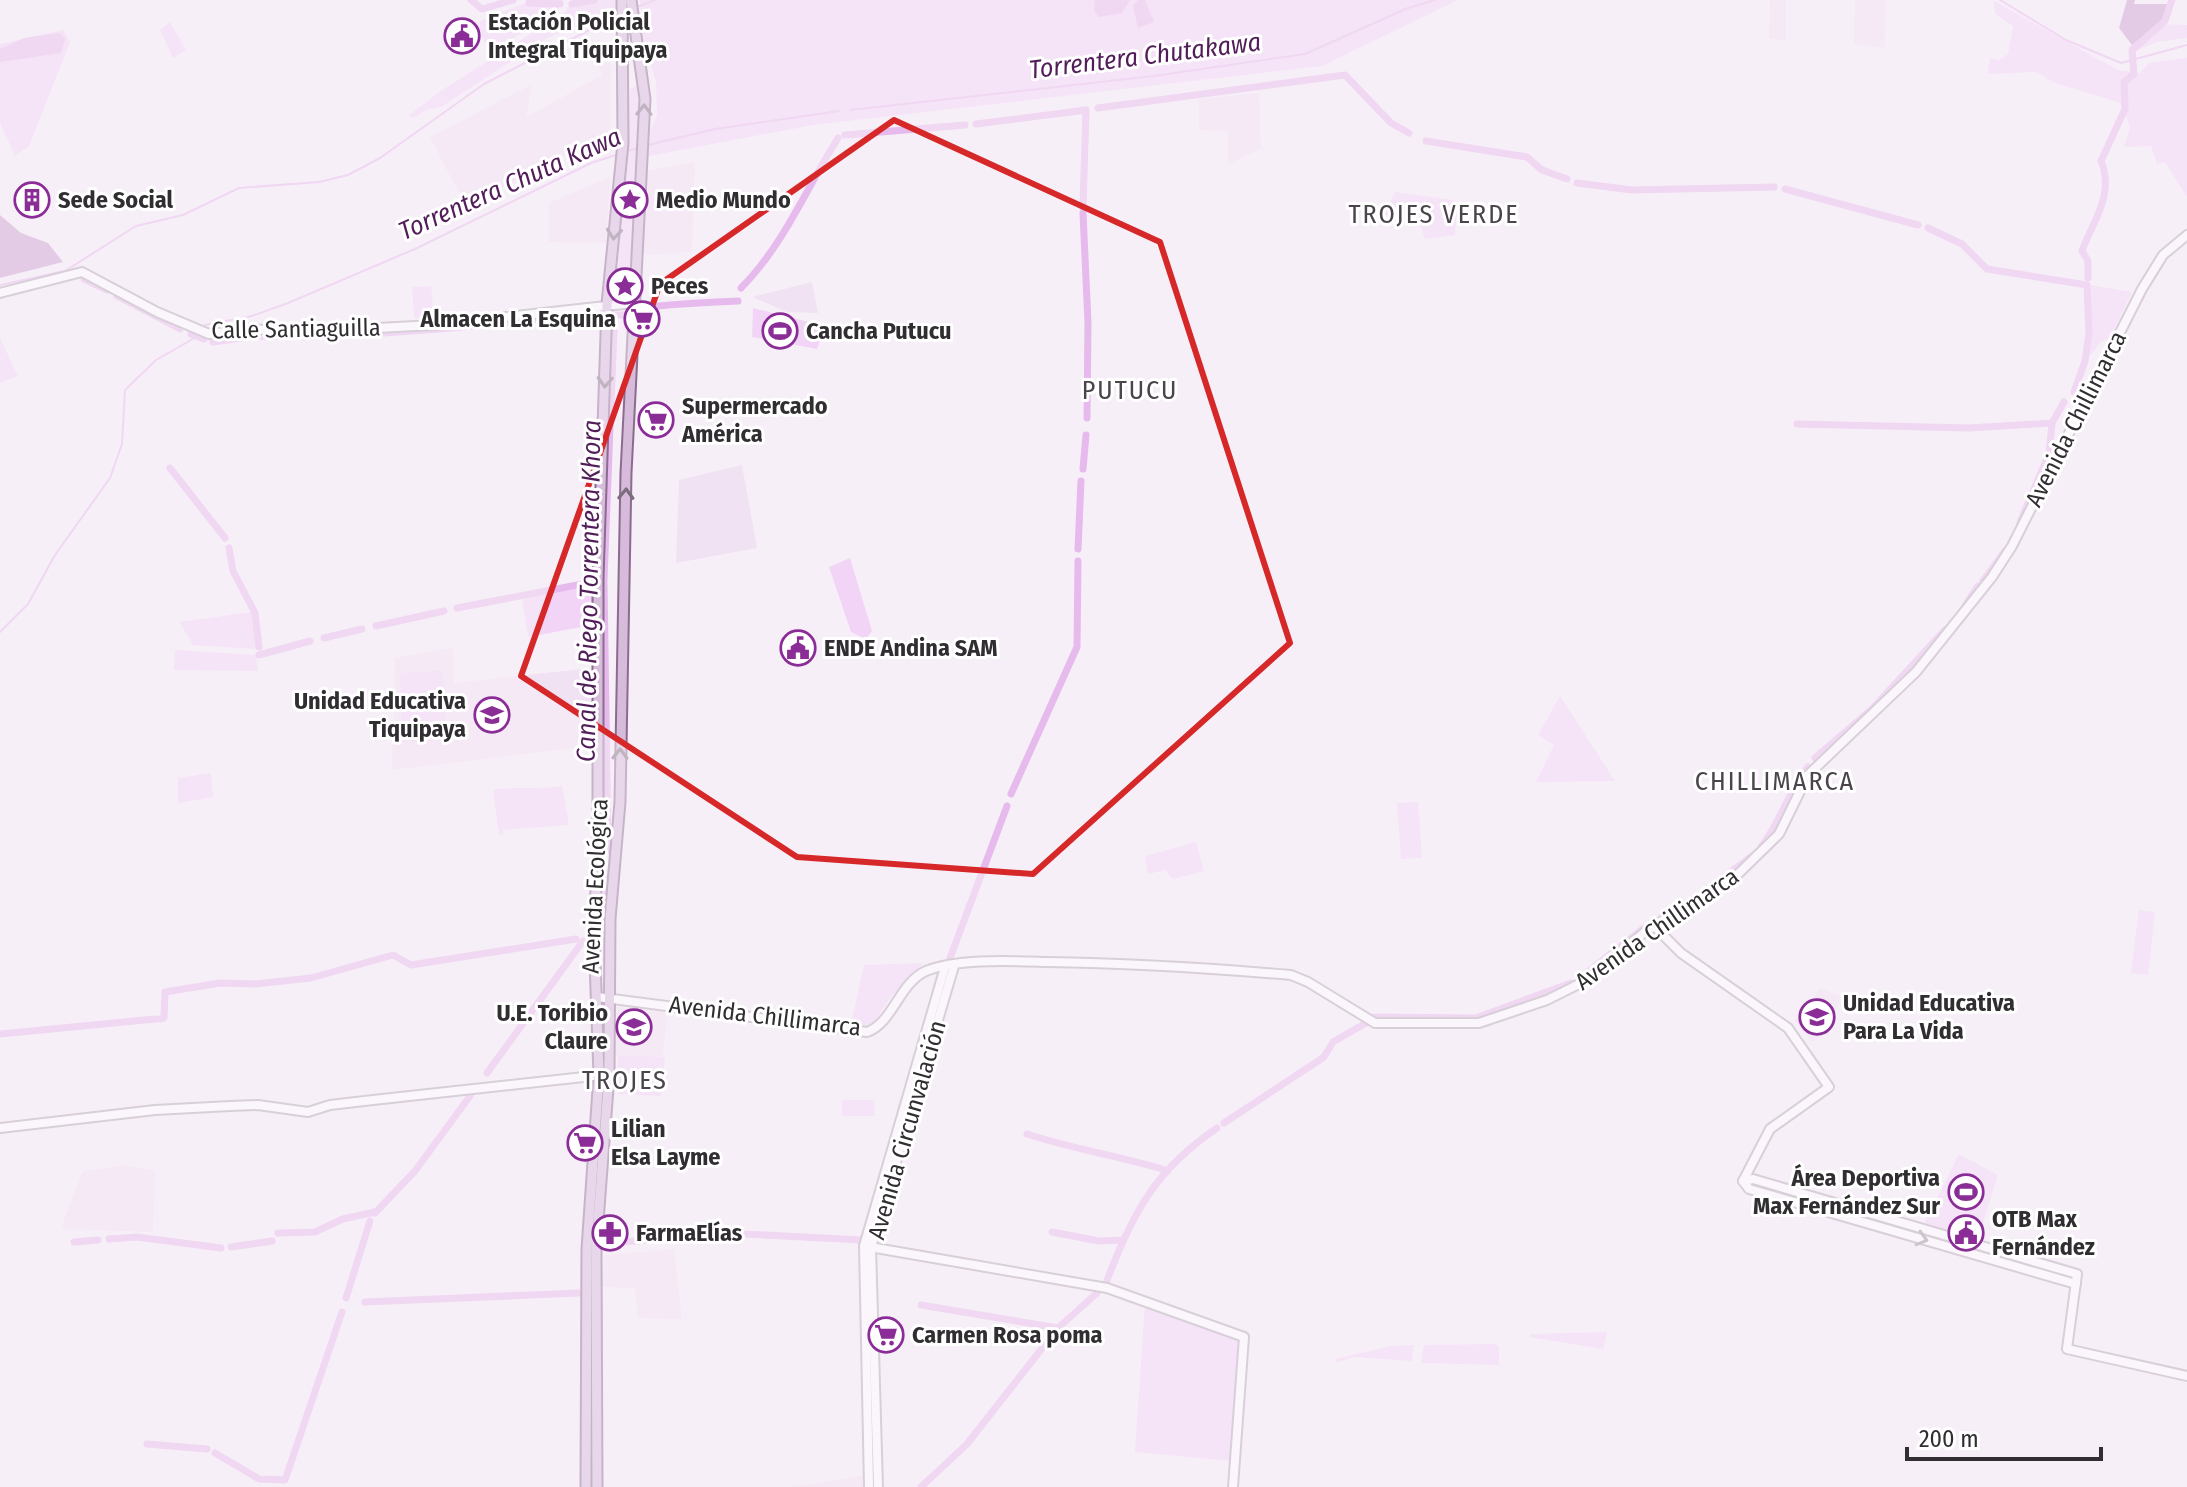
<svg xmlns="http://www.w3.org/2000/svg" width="2187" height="1487" font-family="'Fira Sans Condensed',sans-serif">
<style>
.built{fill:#f0e2f2}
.green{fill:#f2d5f6}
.forest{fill:#cba0d1}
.water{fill:#e6baec}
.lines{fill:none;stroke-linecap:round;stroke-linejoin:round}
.stream{stroke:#e6baec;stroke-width:2}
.canal{stroke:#e6baec;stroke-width:7}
.secondary-casing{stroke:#b2aab3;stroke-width:12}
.primary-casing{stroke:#8b6c8f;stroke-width:13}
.secondary{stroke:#fff;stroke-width:8}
.primary{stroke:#d6bbda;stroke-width:9}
.oneway{stroke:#7b6d7d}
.oneway2{stroke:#989698}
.marked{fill:none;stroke:#d62828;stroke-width:6;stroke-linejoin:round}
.labels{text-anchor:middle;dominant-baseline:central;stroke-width:6;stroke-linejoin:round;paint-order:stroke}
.poi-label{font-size:24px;font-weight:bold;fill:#312e31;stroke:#fff;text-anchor:start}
.street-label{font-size:24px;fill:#312e31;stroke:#fff}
.water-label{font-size:26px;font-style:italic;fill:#521e59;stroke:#fff}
.neighbourhood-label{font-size:26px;letter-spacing:2px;fill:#4b444c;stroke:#fff}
</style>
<rect width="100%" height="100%" fill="#f7eff8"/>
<!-- built -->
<g class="built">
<path d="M1770,0H1786V40L1769,39Z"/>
<path d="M1855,0H1886L1885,48L1854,44Z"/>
<path d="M611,62L610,132L466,207L430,137L532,84L526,117L602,75L598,63Z"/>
<path d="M1259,93L1261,149L1228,164V131L1199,130V99Z"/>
<path d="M695,162L692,252L643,255L646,171Z"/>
<path d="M610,177L606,243L549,242V203Z"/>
<path d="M812,282L818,313L787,312L752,297Z"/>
<path d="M742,465L757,548L676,563L679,480Z"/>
<path d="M453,648L454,683L591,668V746L392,770L395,658Z"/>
<path d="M1820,988L1841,997L1835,1012V1026L1812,1042L1795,1020L1804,1014Z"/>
<path d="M617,1007L667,1012L663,1057L616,1055Z"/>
<path d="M126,1165L155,1171L153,1232L64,1229L62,1225L83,1171Z"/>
<path d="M674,1249L682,1319L638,1318L635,1288L603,1287L604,1255Z"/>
<path d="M863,1476L864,1487H789Z"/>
</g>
<!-- green -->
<g class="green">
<path d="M532,0H564L558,10L498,48L492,50C483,43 478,32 480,21Z"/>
<path d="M571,0H620V8L547,38L441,107L428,109L413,118L408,116L442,90L565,12Z"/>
<path d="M640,0H1458L1322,66L813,125L649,156L650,131L657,116L656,81L644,42Z"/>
<path d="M1994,1L2118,70L2140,73L2149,63L2187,58V197L2165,162L2157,164L2151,146L2124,147L2130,127L2121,103L2052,82L2037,72L1988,74L1990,58L1999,60L2008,54L2013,26L1995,14Z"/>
<path d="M170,22L186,50L173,58L160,30Z"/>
<path d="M2157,24L2187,25V38L2157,42L2128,54L2132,45Z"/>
<path d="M63,30L70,42L29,146L15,156L0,123V44Z"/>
<path d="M638,85L641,87L632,294L620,296L616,293L630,89Z"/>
<path d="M1395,192L1453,200L1457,207L1455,235L1425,239L1419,221L1384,215Z"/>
<path d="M2090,285L2132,292L2110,338L2101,342L2090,356Z"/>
<path d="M431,286L434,316L414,318L412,287Z"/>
<path d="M753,308L825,326L817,349L752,337Z"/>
<path d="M0,338L18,376L0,383Z"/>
<path d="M850,558L872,631L866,639L851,632L829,567Z"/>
<path d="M592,584V625L528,637L522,598Z"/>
<path d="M252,612L257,649L193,645L179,622Z"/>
<path d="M175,650L256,655L258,671L174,670Z"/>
<path d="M443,671L446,740L402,742L400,673Z"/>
<path d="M1560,696L1615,781L1536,782L1554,745L1538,735Z"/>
<path d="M211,773L213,797L178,803V778Z"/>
<path d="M562,786L569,825L503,830V834L499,835L493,790C516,786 537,790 562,786Z"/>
<path d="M1418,802L1422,858L1401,859L1397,803Z"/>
<path d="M1196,842L1204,871L1173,879L1165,870L1148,874L1145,856Z"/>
<path d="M2139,910L2155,912L2148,975L2131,973Z"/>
<path d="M923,963L891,997L872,1025H851L864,965Z"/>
<path d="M1817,1005L1826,1017L1804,1033L1795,1020Z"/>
<path d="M618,1055L665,1057L661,1096L618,1094Z"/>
<path d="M842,1100H874L875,1116H842Z"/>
<path d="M1959,1154L1998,1175L1977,1242L1923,1226Z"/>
<path d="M1145,1304L1239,1339L1231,1461L1135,1452Z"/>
<path d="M1607,1332L1603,1349L1529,1337L1531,1334Z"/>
<path d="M1493,1344L1499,1346V1365L1421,1363L1424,1345Z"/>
<path d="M1414,1345L1412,1361L1354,1357L1335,1363L1336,1359L1390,1346Z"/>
</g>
<!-- forest -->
<g class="forest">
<path d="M2127,0H2135L2134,4H2168L2162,21L2132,45L2119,28Z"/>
<path d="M0,215L21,233L48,243L63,262L0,278Z"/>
</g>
<!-- water -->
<g class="water">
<path d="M1095,0H1130L1122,13L1099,17L1094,11Z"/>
<path d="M1138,0H1145L1154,22L1138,28L1133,6Z"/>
<path d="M60,33L65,39L61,53L0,62V49L24,38Z"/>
</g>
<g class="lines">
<!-- stream -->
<g class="stream">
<path d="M2000,0L2066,40L2121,63L2187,45"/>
<path d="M637,7L655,0"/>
<path d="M850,110L1154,76L1305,54L1408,8L1435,0"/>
<path d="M648,145L715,129L839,111"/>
<path d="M625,152L638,148"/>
<path d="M0,285L65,271L136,226L183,215L239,188L319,182L348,175L380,158L484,84L617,16"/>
<path d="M205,325L252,316L288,303L415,249L591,163L619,154"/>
<path d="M0,632L28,604L55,555L110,478L122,444L125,390L156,360L198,336"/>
</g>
<!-- canal -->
<g class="canal">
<path d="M471,0L482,9L513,0"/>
<path d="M529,3L560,4"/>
<path d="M572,4L594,0"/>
<path d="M1098,108L1345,75L1391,123L1409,133"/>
<path d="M976,124L1086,110L1083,207"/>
<path d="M845,135L965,125"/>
<path d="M1426,141L1527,157L1542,170L1567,179"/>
<path d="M1577,183L1632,190L1774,187"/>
<path d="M1785,189L1918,225"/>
<path d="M1083,213L1088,323L1087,418"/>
<path d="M1928,228L1962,244L1987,269L2087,285L2089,334L2085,361L2074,392"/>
<path d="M2088,278V261L2082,251C2093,221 2115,194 2101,161L2125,109L2124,82L2134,74L2132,50L2165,21L2172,0"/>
<path d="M84,279L107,290"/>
<path d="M741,288C783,246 806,189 838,138"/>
<path d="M117,296L180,329"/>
<path d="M615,315H629"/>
<path d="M639,315L647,307C678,304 706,302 738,301"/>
<path d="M191,334L204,339"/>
<path d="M251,336C368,338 484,327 600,311"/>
<path d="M213,342L241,338"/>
<path d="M1797,424L1969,428L2052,423"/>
<path d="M170,468L225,538"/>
<path d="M1083,469L1086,435"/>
<path d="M2020,522L2049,454L2052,423L2064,402"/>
<path d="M229,548L233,571L255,613L259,647"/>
<path d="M1078,549L1081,481"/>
<path d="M1983,581L2005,551"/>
<path d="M1966,604L1978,586"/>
<path d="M457,608L593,582"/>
<path d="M376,626L444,611"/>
<path d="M324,638L362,629"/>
<path d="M259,655L310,641"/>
<path d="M1815,758L1872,709L1945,630"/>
<path d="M1011,794L1077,647L1078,561"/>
<path d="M1761,847C1781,822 1788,791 1808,767"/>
<path d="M608,851L604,580C608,498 610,414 614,331"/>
<path d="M1708,889L1752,856"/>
<path d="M1662,916L1677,908"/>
<path d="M603,920L606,873"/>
<path d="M950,958L1007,806"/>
<path d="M1581,977L1653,921"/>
<path d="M1375,1017L1476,1018L1571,983"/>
<path d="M160,1019L164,1018L165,992L220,983L255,984L311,978L393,955L411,965L576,939"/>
<path d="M0,1034L155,1019"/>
<path d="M487,1073L583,941"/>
<path d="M1224,1123L1324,1057L1333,1042L1366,1023"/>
<path d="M1027,1134C1073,1149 1119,1156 1165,1170"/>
<path d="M375,1213L415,1171L470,1096"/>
<path d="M1052,1232L1099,1241L1122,1240"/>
<path d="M278,1233L315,1232L343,1219L375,1212"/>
<path d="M745,1234L861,1240"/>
<path d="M109,1239L137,1237L221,1248"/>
<path d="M74,1242L98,1240"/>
<path d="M606,1243L726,1235"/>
<path d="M231,1247L272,1241"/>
<path d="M1106,1283C1132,1214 1155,1170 1217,1128"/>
<path d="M346,1298L370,1221"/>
<path d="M365,1302L578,1293"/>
<path d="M921,1305L1058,1328"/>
<path d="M147,1444L207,1449"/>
<path d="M215,1453L259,1479L285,1480L342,1312"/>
<path d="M921,1487L967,1444L1058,1328L1097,1293"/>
</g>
<defs>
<g id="secondary">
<path d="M0,293L82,272L157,312L209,334L249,329L302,332L434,325L633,303"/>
<path d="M1654,926L1681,953L1788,1028L1829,1087L1770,1129L1743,1181"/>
<path d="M597,997L867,1032C893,1023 899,983 926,971C957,958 1013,961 1047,962C1129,963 1209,968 1291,975L1308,982L1375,1023H1479L1547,1000L1589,979L1646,931L1736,876L1779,834L1808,775L1916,672L1992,577L2012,546L2142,289L2163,255L2187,235"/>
<path d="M0,1128L155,1110L230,1106L258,1105L308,1112L330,1105L373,1100L602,1075"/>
<path d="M1743,1181L1753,1179L2077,1274L2067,1349L2187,1376"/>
<path d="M1743,1181L1749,1189L2076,1284"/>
<path d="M864,1246L1107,1288L1244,1337L1233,1487"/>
<path d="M869,1487L864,1246L945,967"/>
<path d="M878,1487L871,1247L954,966"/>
</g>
<g id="primary">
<path d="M586,1487L587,1249L599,1075L594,932L598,845V578L607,304L623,143L622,0"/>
<path d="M597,1487L596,1248L609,1075L610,919L620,802L626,473L645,99L631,0"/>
</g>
</defs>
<!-- secondary casing -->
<use href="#secondary" class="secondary-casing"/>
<!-- primary casing -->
<use href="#primary" class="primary-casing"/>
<!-- secondary -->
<use href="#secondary" class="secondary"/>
<!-- primary -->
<use href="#primary" class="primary"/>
</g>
<!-- one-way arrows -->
<defs><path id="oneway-chevron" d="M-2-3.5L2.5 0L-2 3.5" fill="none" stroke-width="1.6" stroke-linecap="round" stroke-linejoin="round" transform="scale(2)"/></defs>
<g class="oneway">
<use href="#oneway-chevron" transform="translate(644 110) rotate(-89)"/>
<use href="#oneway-chevron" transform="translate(614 234) rotate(96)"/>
<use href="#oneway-chevron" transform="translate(605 382) rotate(92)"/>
<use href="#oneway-chevron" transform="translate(626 494) rotate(-88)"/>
<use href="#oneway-chevron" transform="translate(620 754) rotate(-89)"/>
</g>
<use class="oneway2" href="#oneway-chevron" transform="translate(1922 1239) rotate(16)"/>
<!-- marked area -->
<path d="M0 0H2187V1487H0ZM894,120L1160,242L1290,643L1033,874L797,857L521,676L660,284Z" fill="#f7eff8" fill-opacity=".55" fill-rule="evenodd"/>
<path class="marked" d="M894,120L1160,242L1290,643L1033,874L797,857L521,676L660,284Z"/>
<!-- icons -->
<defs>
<symbol id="civic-ring" viewBox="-11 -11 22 22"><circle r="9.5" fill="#fff" stroke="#8a2d97" stroke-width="1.5"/><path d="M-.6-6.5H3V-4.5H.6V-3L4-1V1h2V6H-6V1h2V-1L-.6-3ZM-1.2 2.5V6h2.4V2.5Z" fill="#8a2d97"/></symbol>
<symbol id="building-ring" viewBox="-11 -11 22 22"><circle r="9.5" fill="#fff" stroke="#8a2d97" stroke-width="1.5"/><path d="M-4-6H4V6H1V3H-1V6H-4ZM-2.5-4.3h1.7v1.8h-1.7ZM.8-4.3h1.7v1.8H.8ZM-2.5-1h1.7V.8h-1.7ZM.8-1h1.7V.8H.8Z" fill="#8a2d97"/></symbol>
<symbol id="sight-ring" viewBox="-11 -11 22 22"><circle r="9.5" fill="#fff" stroke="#8a2d97" stroke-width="1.5"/><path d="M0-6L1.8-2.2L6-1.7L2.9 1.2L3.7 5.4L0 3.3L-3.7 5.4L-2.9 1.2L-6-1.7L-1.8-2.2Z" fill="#8a2d97"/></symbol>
<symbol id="supermarket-ring" viewBox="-11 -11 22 22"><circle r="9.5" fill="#fff" stroke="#8a2d97" stroke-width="1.5"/><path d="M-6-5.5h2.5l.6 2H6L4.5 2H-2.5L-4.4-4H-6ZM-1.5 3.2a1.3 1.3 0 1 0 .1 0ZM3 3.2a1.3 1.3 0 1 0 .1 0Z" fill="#8a2d97"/></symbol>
<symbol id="stadium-ring" viewBox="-11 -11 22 22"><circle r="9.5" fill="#fff" stroke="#8a2d97" stroke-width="1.5"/><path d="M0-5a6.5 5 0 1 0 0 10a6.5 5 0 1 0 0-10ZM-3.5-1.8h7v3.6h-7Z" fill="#8a2d97"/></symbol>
<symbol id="school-ring" viewBox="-11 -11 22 22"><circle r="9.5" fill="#fff" stroke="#8a2d97" stroke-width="1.5"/><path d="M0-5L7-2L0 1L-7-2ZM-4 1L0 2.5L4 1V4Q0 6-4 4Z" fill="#8a2d97"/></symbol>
<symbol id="pharmacy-ring" viewBox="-11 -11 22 22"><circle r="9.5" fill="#fff" stroke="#8a2d97" stroke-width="1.5"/><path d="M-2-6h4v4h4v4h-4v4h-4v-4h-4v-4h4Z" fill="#8a2d97"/></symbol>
</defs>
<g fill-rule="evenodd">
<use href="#civic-ring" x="442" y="16" width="40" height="40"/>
<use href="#building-ring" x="12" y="180" width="40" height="40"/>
<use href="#sight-ring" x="610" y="180" width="40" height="40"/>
<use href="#sight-ring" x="605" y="266" width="40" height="40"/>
<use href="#supermarket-ring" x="622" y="299" width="40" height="40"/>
<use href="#stadium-ring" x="760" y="311" width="40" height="40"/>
<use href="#supermarket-ring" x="636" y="400" width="40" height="40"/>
<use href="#civic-ring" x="778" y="628" width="40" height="40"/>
<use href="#school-ring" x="472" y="695" width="40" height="40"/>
<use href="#school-ring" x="1797" y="997" width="40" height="40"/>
<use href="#school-ring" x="614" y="1007" width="40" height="40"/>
<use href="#supermarket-ring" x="565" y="1123" width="40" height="40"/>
<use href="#stadium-ring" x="1946" y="1172" width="40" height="40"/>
<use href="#pharmacy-ring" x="590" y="1213" width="40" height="40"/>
<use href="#civic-ring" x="1946" y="1213" width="40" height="40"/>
<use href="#supermarket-ring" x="866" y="1315" width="40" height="40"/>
</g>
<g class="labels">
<!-- poi labels -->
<g class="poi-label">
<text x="488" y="22">Estación Policial<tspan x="488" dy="28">Integral Tiquipaya</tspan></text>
<text x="58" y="200">Sede Social</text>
<text x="656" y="200">Medio Mundo</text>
<text x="651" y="286">Peces</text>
<text x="616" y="319" text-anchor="end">Almacen La Esquina</text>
<text x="806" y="331">Cancha Putucu</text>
<text x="682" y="406">Supermercado<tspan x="682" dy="28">América</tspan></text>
<text x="824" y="648">ENDE Andina SAM</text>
<text x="466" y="701" text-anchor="end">Unidad Educativa<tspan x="466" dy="28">Tiquipaya</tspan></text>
<text x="1843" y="1003">Unidad Educativa<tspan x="1843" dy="28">Para La Vida</tspan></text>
<text x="608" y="1013" text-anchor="end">U.E. Toribio<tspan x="608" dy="28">Claure</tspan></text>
<text x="611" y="1129">Lilian<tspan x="611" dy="28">Elsa Layme</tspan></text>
<text x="1940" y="1178" text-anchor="end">Área Deportiva<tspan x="1940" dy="28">Max Fernández Sur</tspan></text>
<text x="1992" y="1219">OTB Max<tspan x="1992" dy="28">Fernández</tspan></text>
<text x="636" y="1233">FarmaElías</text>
<text x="912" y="1335">Carmen Rosa poma</text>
</g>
<!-- street labels -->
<g class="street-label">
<text transform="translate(296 329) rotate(-1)">Calle Santiaguilla</text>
<text transform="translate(2076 419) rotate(-63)">Avenida Chillimarca</text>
<text transform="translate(595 886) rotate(-87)">Avenida Ecológica</text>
<text transform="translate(1657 929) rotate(-35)">Avenida Chillimarca</text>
<text transform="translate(765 1016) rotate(7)">Avenida Chillimarca</text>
<text transform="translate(907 1130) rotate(-74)">Avenida Circunvalación</text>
</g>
<!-- water labels -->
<g class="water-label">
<text transform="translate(1145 56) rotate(-7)">Torrentera Chutakawa</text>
<text transform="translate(510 184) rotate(-24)">Torrentera Chuta Kawa</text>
<text transform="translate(589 591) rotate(-89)">Canal de Riego Torrentera Khora</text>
</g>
<!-- neighbourhood labels -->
<g class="neighbourhood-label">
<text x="1434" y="214">TROJES VERDE</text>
<text x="1130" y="390">PUTUCU</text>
<text x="1775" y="781">CHILLIMARCA</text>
<text x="625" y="1080">TROJES</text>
</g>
</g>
<!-- scale -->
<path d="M1907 1447v12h194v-12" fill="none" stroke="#312e31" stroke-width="4"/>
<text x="1919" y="1447" font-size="24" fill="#312e31" stroke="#ffffff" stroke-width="6" paint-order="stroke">200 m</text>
</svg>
